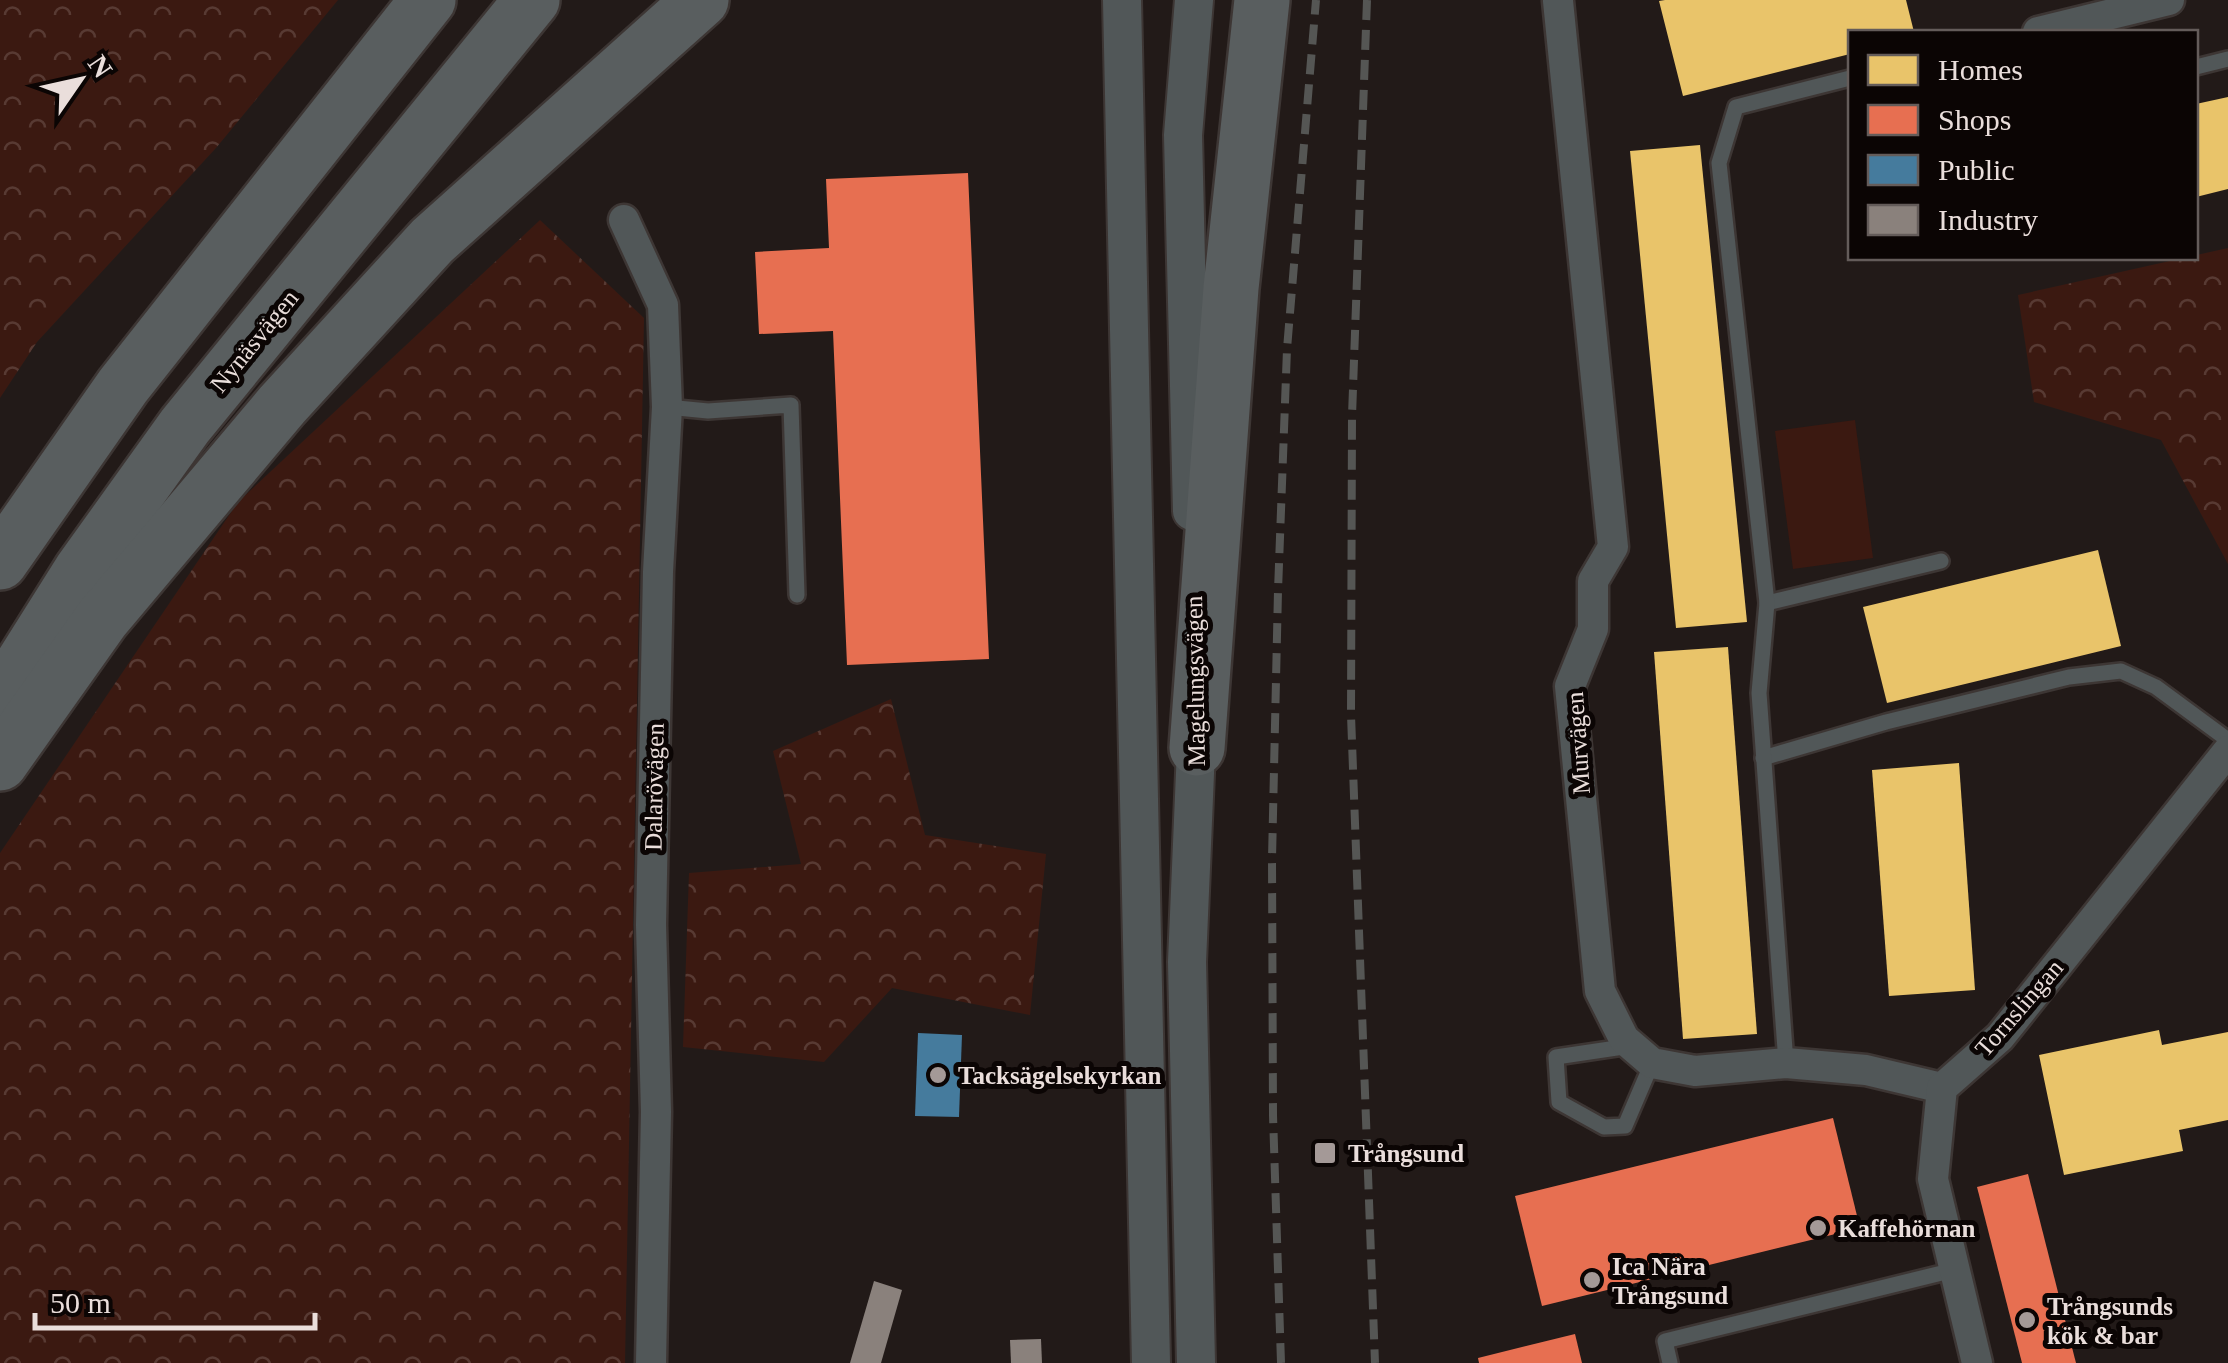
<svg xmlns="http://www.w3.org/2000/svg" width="2228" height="1363" font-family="'Times New Roman',serif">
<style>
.green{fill:#3b1911}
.forest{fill:url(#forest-crowns)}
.homes{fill:#e9c46a}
.shops{fill:#e76f51}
.public{fill:#457b9d}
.industry{fill:#8a817c}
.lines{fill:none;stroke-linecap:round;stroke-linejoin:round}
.service-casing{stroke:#3d3634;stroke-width:20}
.minor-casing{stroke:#3d3634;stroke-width:35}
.tertiary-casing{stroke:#3d3634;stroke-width:42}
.motorway-casing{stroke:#3d3634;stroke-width:60}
.service{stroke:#515758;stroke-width:15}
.minor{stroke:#515758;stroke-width:30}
.tertiary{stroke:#515758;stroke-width:38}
.motorway{stroke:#595e5f;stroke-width:55}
.rail{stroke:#555654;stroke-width:8;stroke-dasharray:20 10;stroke-linecap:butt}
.poi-dot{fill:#a49997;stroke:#0b0504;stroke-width:4}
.labels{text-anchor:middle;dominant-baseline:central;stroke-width:10;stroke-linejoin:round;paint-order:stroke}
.street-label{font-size:25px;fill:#eadedb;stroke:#0b0504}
.poi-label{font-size:25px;font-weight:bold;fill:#eadedb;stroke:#0b0504;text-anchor:start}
</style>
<defs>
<pattern id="forest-crowns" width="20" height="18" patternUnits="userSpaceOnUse" patternTransform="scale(2.5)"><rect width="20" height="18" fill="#3b1911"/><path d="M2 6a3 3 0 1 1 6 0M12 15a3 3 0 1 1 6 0" fill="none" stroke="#583a33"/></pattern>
</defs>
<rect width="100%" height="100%" fill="#221a18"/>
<!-- green -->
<path class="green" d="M1855,420L1873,558L1793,569L1775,431Z"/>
<!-- forest -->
<g class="forest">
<path d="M0,0H338L216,148L37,342L0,398Z"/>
<path d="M540,220L644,318L625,1363H0V853L238,502Z"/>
<path d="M2228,248V564L2161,440L2034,402L2018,295Z"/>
<path d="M891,699L925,835L1046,854L1030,1015L892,988L824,1062L683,1047L689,873L801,864L773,751Z"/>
</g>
<!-- homes -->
<g class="homes">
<path d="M1665,0H1906L1914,32H1850V54L1683,96L1659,1Z"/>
<path d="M2228,97V189L2196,197V104Z"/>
<path d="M1700,145L1747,622L1676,628L1630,151Z"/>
<path d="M2098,550L2121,646L1887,703L1863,607Z"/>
<path d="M1728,647L1757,1034L1683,1039L1654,652Z"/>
<path d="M1959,763L1975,990L1889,996L1872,770Z"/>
<path d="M2159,1030L2162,1045L2228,1032V1120L2179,1130L2183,1151L2064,1175L2039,1055Z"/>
</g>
<!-- shops -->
<g class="shops">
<path d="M968,173L989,659L847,665L833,331L759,334L755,252L829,248L826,179Z"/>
<path d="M1833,1118L1860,1228L1542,1306L1515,1196Z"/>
<path d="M2028,1174L2076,1363H2022L1977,1187Z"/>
<path d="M1575,1334L1582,1363H1479L1478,1358Z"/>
</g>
<!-- public -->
<path class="public" d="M918,1033L962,1035L959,1117L915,1116Z"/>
<!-- industry -->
<g class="industry">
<path d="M874,1281L902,1290L881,1363H850Z"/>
<path d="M1041,1339L1042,1363H1011L1010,1340Z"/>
</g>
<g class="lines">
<defs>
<g id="service">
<path d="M2196,67L2228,59"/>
<path d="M667,407L708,411L791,405L797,595"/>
<path d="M1767,603L1941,561"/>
<path d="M1763,758L1886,722L2069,677L2121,671L2156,687L2228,740"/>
<path d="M1630,1046L1556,1057L1559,1102L1604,1127L1625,1126L1652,1063"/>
<path d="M1786,1063L1759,693L1767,603L1719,163L1736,107L1850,78"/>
<path d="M1670,1363L1665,1341L1954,1270"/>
</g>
<g id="minor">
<path d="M1558,1L1613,547L1593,581V629L1570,686L1600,991L1624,1039L1652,1063L1695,1071L1786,1063L1866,1070L1942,1088"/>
<path d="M2038,32L2169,0"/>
<path d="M624,220L663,305L667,407L658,572L651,925L656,1112L651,1363"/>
<path d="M1977,1363L1933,1179L1942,1088L2000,1037L2228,751"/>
</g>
<g id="tertiary">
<path d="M1122,0L1151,1363"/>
<path d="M1192,511L1183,135L1194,0"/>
<path d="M1196,1363L1187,962L1197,726"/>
</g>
<g id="motorway">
<path d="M0,562L123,386L428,0"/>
<path d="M0,700L81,571L185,426L532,0"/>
<path d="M1197,748L1231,288L1262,0"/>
<path d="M0,763L102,619L282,405L432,241L701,0"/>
</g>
</defs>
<!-- service casing -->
<use href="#service" class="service-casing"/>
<!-- minor casing -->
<use href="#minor" class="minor-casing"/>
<!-- tertiary casing -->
<use href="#tertiary" class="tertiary-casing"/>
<!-- motorway casing -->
<use href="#motorway" class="motorway-casing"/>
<!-- service -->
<use href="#service" class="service"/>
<!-- minor -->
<use href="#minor" class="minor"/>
<!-- tertiary -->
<use href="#tertiary" class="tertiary"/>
<!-- motorway -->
<use href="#motorway" class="motorway"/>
<!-- rail -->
<g class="rail">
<path d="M1367,0L1352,416L1351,715L1375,1363"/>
<path d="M1281,1363L1273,1115L1272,859L1278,591L1287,349L1316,0"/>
</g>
</g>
<!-- markers -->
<g class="poi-dot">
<circle cx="938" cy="1075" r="10"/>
<rect x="1313" y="1141" width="24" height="24" rx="5"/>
<circle cx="1818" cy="1228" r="10"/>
<circle cx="1592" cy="1280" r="10"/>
<circle cx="2027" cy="1320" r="10"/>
</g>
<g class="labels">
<!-- street labels -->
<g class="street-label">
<text transform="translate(254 341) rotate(-51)">Nynäsvägen</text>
<text transform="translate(1195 681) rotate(-91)">Magelungsvägen</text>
<text transform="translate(1578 743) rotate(-94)">Murvägen</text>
<text transform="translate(654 787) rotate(-89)">Dalarövägen</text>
<text transform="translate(2019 1008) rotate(-49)">Tornslingan</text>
</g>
<!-- poi labels -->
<g class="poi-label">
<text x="958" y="1075">Tacksägelsekyrkan</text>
<text x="1348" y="1153">Trångsund</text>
<text x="1838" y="1228">Kaffehörnan</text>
<text x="1612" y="1266">Ica Nära<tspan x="1612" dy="29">Trångsund</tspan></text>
<text x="2047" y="1306">Trångsunds<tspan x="2047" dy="29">kök &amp; bar</tspan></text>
</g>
</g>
<!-- legend -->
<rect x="1848" y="30" width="350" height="230" fill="#0b0504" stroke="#645c5a" stroke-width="2.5"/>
<rect x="1868" y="55" width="50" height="30" fill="#e9c46a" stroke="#645c5a" stroke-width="2.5"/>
<text x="1938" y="80" font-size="30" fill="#eadedb">Homes</text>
<rect x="1868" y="105" width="50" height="30" fill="#e76f51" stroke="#645c5a" stroke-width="2.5"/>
<text x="1938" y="130" font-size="30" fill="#eadedb">Shops</text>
<rect x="1868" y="155" width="50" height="30" fill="#457b9d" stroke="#645c5a" stroke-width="2.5"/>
<text x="1938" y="180" font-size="30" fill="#eadedb">Public</text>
<rect x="1868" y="205" width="50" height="30" fill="#8a817c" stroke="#645c5a" stroke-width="2.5"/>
<text x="1938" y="230" font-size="30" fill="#eadedb">Industry</text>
<!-- north arrow -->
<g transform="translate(80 80) rotate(56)" stroke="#0b0504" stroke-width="8" paint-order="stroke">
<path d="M0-8L18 38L0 25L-18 38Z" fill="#eadedb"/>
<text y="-15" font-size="28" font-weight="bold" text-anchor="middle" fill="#eadedb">N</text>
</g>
<!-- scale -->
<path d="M35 1313v15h280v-15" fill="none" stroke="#eadedb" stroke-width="5"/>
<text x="50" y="1313" font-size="30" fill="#eadedb" stroke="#0b0504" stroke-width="8" paint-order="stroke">50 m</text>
</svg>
